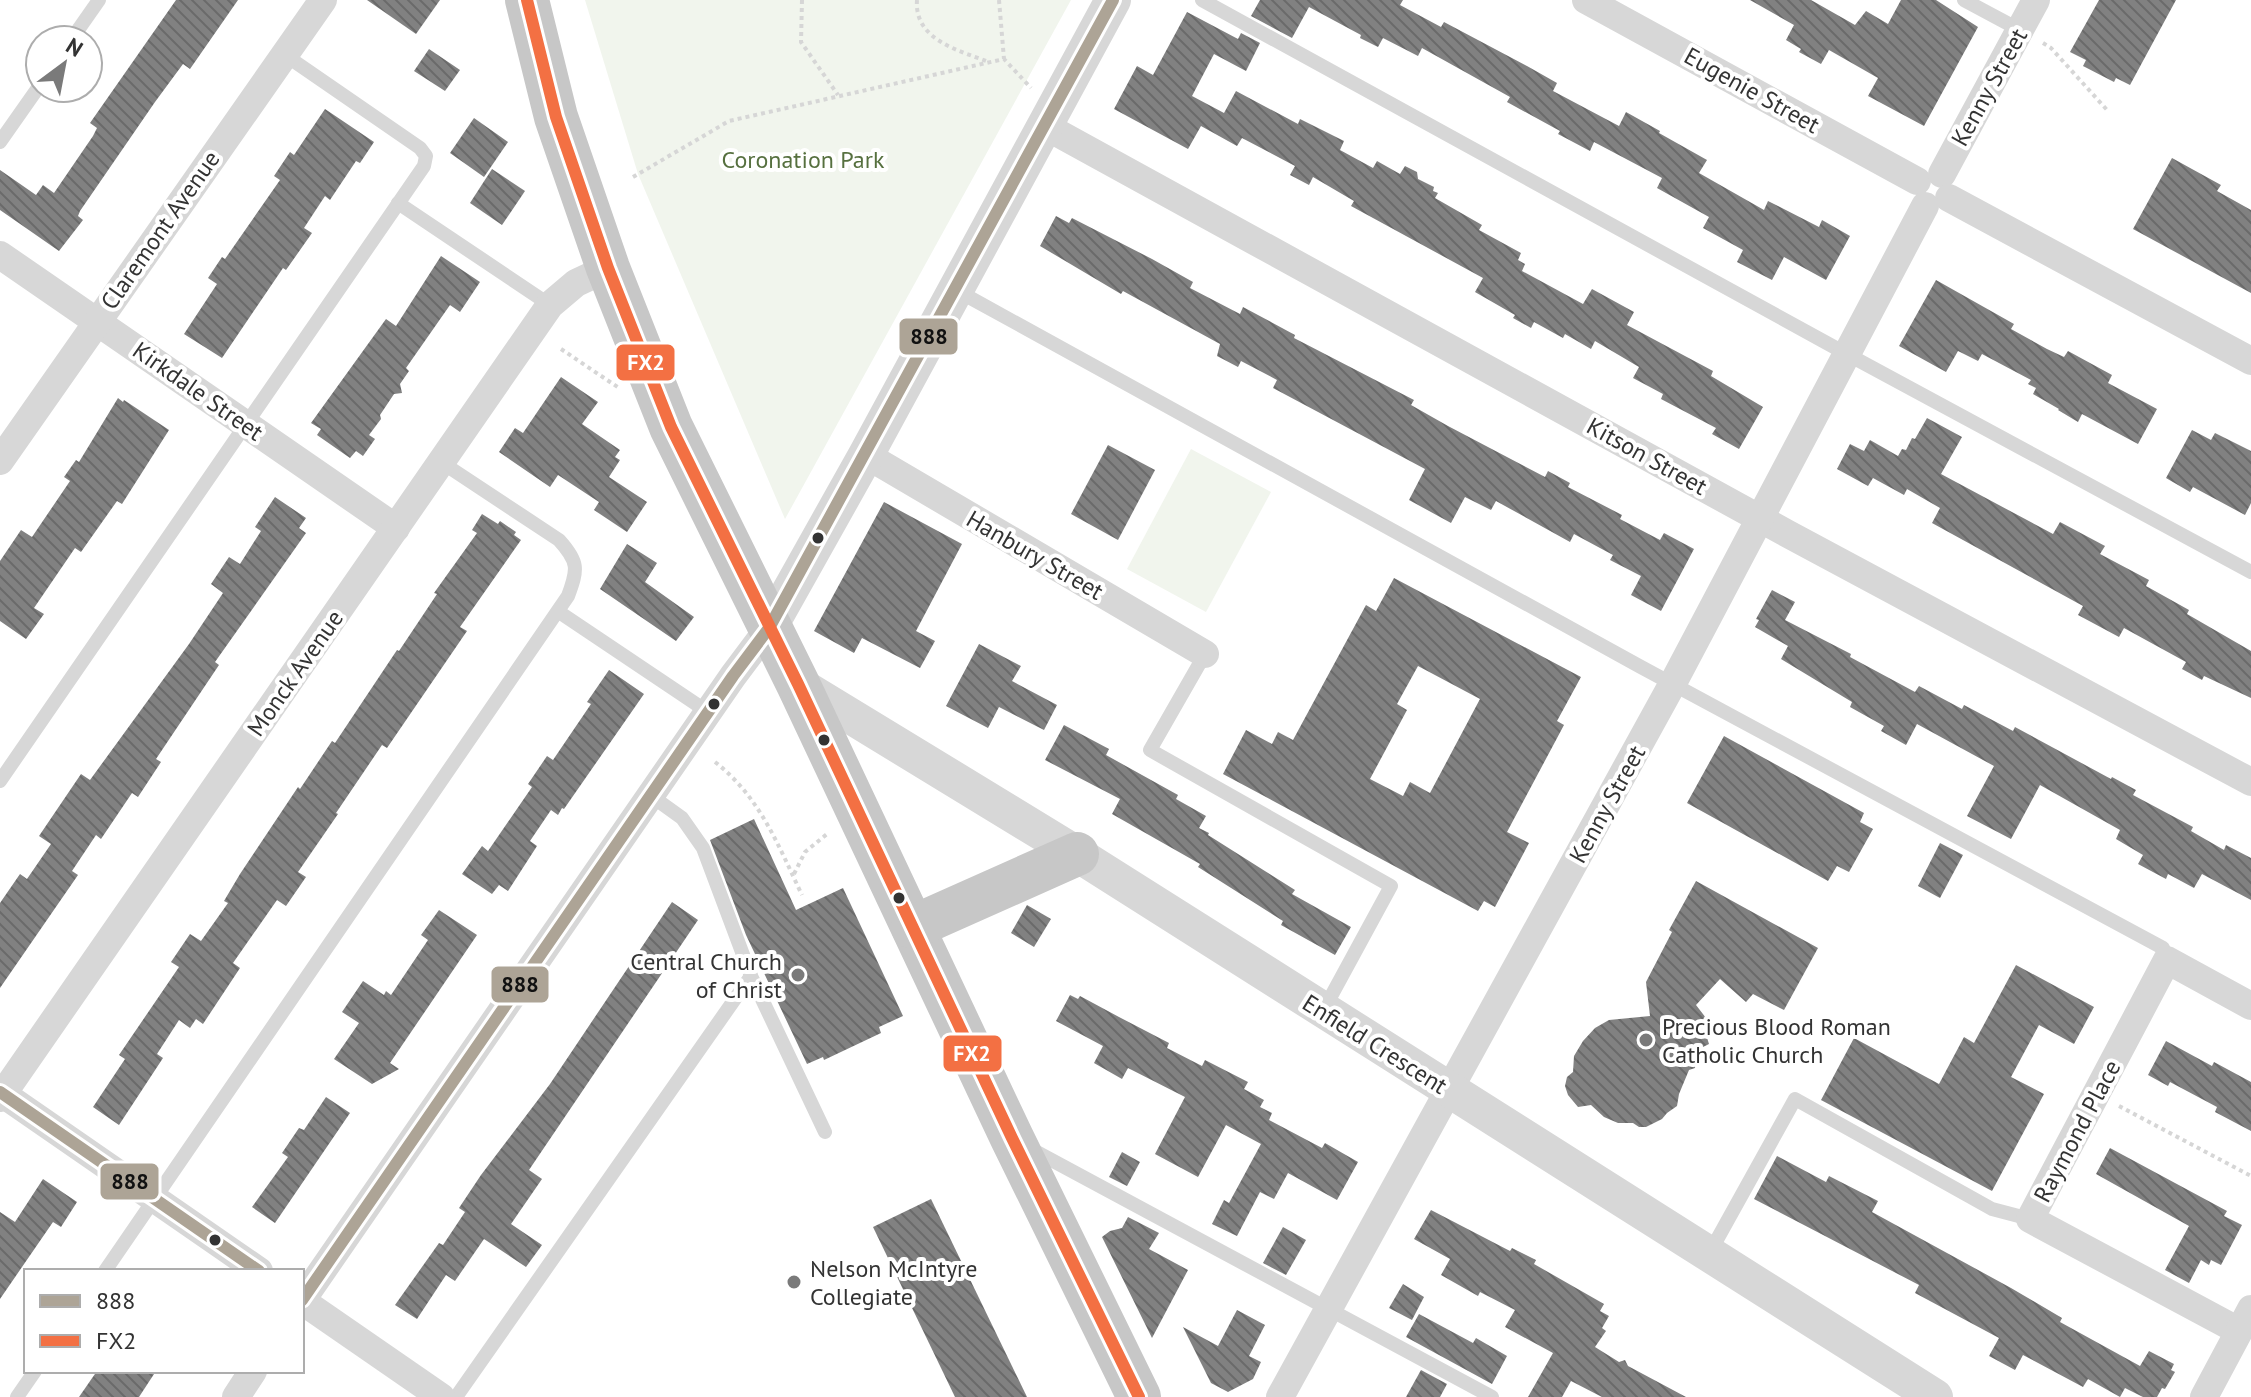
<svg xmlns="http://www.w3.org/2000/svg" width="2251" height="1397" font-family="'PT Sans',sans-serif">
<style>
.park{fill:#f1f5ed}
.building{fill:url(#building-back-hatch);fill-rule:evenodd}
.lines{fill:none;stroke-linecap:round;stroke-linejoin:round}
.path{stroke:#d6d6d6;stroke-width:4;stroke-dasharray:4 4;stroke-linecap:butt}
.service{stroke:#d7d7d7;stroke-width:14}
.minor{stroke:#d7d7d7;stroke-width:28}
.tertiary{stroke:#d7d7d7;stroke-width:36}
.trunk{stroke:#c7c7c7;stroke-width:44}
.bus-1-casing{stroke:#fff;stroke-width:18}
.bus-2-casing{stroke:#fff;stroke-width:18}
.bus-1{stroke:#ada496;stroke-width:12}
.bus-2{stroke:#f37043;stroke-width:12}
.bus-dot{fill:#333;stroke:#fff;stroke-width:3}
.poi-dot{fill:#7a7a7a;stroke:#fff;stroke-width:3}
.labels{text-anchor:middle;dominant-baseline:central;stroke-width:8;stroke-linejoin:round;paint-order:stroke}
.street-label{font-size:24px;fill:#333;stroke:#fff}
.park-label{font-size:24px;fill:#56703f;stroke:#fff}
.poi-label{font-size:24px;fill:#333;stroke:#fff;text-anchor:start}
.line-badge{stroke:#fff;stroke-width:3}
.badge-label{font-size:22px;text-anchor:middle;font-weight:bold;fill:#fff}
.pale-badge-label{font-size:22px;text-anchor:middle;font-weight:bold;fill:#111}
</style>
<defs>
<pattern id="building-back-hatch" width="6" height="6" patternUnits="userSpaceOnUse" patternTransform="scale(2)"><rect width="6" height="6" fill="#818181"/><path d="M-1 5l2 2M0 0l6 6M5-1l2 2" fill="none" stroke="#6a6a6a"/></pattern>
</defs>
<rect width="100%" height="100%" fill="#fff"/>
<!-- park -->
<g class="park">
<path d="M585,0H1071L785,519L638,174Z"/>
<path d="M1191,449L1271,492L1206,612L1127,569Z"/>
</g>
<!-- building -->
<g class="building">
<path d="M176,0H238L190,69L183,64L155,102L80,211L78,216L83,220L59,251L0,210V170L36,195L43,185L54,193L93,136L97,128L90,123Z"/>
<path d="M367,0H440L416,34Z"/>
<path d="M1260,0H1403L1400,5L1441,27L1444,22L1527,66L1557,83L1553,91L1619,126L1626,112L1660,131L1659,133L1707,160L1699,173L1764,210L1768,201L1819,227L1822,220L1850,236L1826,280L1784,257L1772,280L1737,262L1743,250L1703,228L1709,217L1657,188L1662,178L1594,142L1590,151L1558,134L1560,131L1507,102L1510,97L1422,48L1418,56L1383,38L1378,47L1360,38L1361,35L1309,7L1292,38L1251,16Z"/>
<path d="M1750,0H1811L1855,25L1866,11L1888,24L1901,0H1936L1978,27L1924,126L1868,96L1878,78L1829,50L1821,64L1799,52L1801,49L1786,40L1794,25Z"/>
<path d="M2099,0H2176L2130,85L2116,78L2114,82L2083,66L2086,60L2070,52Z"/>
<path d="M1187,12L1238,39L1241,33L1260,43L1246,71L1214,54L1192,96L1224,113L1236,91L1298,124L1300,119L1344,141L1340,150L1373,168L1377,161L1400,174L1405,166L1417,172L1418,179L1434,187L1433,191L1438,193L1435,198L1482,225L1479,230L1521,253L1518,260L1525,264L1522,271L1583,304L1592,289L1634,312L1627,325L1713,371L1711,376L1763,407L1739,449L1712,434L1716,428L1661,399L1663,394L1633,378L1639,367L1595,341L1591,349L1565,334L1563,338L1534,322L1531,328L1513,318L1515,315L1475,292L1483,278L1351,206L1354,201L1313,177L1309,185L1290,175L1295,166L1242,138L1237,146L1201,126L1188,149L1114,109L1137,66L1153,75Z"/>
<path d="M429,49L460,70L445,91L414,71Z"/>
<path d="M325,109L374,142L360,163L356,161L330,200L325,196L304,228L312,233L286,270L283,268L222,358L184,334L217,284L208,278L222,257L225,259L280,180L274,176L290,152L294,155Z"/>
<path d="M474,118L508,142L484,177L450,153Z"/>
<path d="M2172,158L2221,185L2217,191L2251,210V293L2133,229Z"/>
<path d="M492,169L525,191L502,225L470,203Z"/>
<path d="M1056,216L1069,223L1072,218L1152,259L1193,282L1190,288L1240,314L1243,307L1295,335L1294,338L1414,400L1411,405L1448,426L1545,477L1548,471L1570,483L1568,487L1622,515L1620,519L1660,540L1664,533L1694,549L1661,611L1631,595L1641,576L1610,560L1613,555L1574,534L1570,542L1496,501L1491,510L1465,497L1451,523L1409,500L1425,469L1273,388L1277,380L1241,361L1238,367L1217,356L1220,344L1123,291L1121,294L1040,246Z"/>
<path d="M441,256L480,282L460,312L450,305L406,368L409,371L400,384L402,393L394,394L380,415L381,419L369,435L375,439L363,456L356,451L350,458L317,435L321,429L311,423L386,319L396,326Z"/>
<path d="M1936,280L2014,324L2011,329L2047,349L2064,357L2068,351L2112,375L2108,383L2157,409L2138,444L2082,414L2078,422L2058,410L2059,409L2033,394L2036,388L2028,384L2031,380L1982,354L1978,361L1958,351L1946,372L1899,346Z"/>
<path d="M561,377L598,402L582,424L620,450L615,457L620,460L609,477L647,502L627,532L594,510L599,502L558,475L550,487L499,452L515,428L523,433Z"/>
<path d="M118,398L123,402L124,400L169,430L122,504L117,501L81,552L75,548L34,608L44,614L26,639L0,621V561L21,530L32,537L70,481L64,477L76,460L79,462Z"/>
<path d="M1927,418L1962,437L1941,474L2053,534L2060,522L2105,546L2100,554L2149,580L2146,586L2189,610L2187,614L2251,651V698L2204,676L2202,680L2182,669L2186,662L2124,628L2119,637L2078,615L2083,606L1932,523L1940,508L1907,489L1904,495L1873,478L1868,486L1837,469L1850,444L1864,451L1870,440L1898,456L1902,449L1906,450L1912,438L1915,439Z"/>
<path d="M2192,430L2211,440L2215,433L2251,451V503L2245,515L2193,487L2190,492L2166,478Z"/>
<path d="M1108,445L1155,470L1118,540L1071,514Z"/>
<path d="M275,497L306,518L299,528L306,533L215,662L219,665L156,759L161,762L138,797L132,793L101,839L96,835L72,871L78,875L0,988V903L20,874L27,879L51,844L39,836L81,774L90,780L189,644L223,593L211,584L229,557L240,564L261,531L255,527Z"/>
<path d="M884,502L962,544L916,631L935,641L920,668L862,638L854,653L814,631Z"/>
<path d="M482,514L498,524L500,521L516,532L514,535L521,540L460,627L467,631L387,748L382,745L336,813L338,814L298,872L306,877L286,906L277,900L233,963L240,968L203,1024L196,1019L190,1028L179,1020L157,1054L163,1058L119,1125L93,1107L125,1059L119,1055L179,967L171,962L190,934L201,941L228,903L224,901L240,874L298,787L300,789L332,741L335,743L397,650L399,651L437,594L434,593L477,533L472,530Z"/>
<path d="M627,544L657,563L645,582L694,617L676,641L600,589Z"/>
<path d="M1394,578L1581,677L1557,721L1564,725L1507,832L1529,843L1495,907L1484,901L1478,911L1223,774L1246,730L1272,744L1278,732L1293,740L1366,605L1376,611ZM1418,666L1480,699L1430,793L1410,782L1403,796L1370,779L1407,710L1397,704Z"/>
<path d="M1772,590L1795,602L1785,620L1851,654L1850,657L1915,692L1919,686L1962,709L1964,705L2013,731L2015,727L2111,779L2112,777L2136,790L2133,795L2193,827L2191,831L2224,850L2226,845L2251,858V900L2202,874L2194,888L2168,874L2166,879L2138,864L2143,855L2116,839L2120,830L2040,785L2011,839L1967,816L1994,766L1917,724L1906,745L1881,731L1884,726L1850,707L1852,702L1781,659L1788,646L1755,627L1759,620L1756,619Z"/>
<path d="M979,644L1021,666L1012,681L1057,705L1044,730L999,707L988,728L946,706Z"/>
<path d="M609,670L644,694L564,809L562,808L558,815L551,810L530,841L537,846L508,891L499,885L492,894L462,874L482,846L488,851L532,787L528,784L547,756L553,760L591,704L587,702Z"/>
<path d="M1064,725L1109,749L1106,755L1178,795L1176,799L1206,816L1199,828L1209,833L1208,835L1295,890L1292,894L1351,927L1335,955L1281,925L1283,921L1198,867L1200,864L1112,814L1120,799L1045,760Z"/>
<path d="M1724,736L1864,813L1860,822L1873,829L1849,872L1837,866L1828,881L1687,803Z"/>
<path d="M754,819L796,910L843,888L903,1016L879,1027L881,1033L824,1060L823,1057L807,1064L746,935L710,840Z"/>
<path d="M1940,843L1963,855L1940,898L1918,886Z"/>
<path d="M1696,881L1818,948L1784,1010L1753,994L1746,1002L1720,979L1696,1005L1706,1018L1702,1022L1709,1044L1697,1050L1695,1068L1689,1070L1679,1094L1677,1106L1667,1113L1662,1119L1646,1127H1639L1633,1123H1618L1604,1117L1591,1105L1578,1107L1568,1095L1565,1086L1567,1077L1573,1072L1574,1056L1583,1041L1595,1028L1609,1020L1650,1016L1646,982L1672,932L1669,930Z"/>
<path d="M672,902L698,920L529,1170L542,1179L511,1224L542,1245L526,1267L484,1239L455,1281L446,1275L417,1319L395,1305L439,1243L443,1245L465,1212L459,1208L481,1175L550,1084Z"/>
<path d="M1027,905L1051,919L1034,947L1011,933Z"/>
<path d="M439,910L477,935L390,1063L399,1069L372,1084L334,1059L359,1023L342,1012L363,981L384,995L386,991L391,995L428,940L421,935Z"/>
<path d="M2016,965L2094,1007L2074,1044L2039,1025L2011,1077L2044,1094L1992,1191L1821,1100L1854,1038L1939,1084L1964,1037L1974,1043Z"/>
<path d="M1070,995L1078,999L1080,996L1119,1017L1169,1043L1167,1048L1202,1066L1205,1060L1248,1082L1244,1089L1264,1100L1260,1107L1272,1113L1269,1120L1322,1148L1325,1143L1358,1162L1337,1200L1288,1173L1274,1199L1260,1192L1237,1236L1212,1224L1224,1200L1229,1203L1261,1144L1226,1125L1198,1177L1155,1154L1185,1097L1128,1068L1122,1079L1094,1063L1103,1046L1056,1021Z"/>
<path d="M2166,1041L2212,1066L2214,1062L2251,1082V1131L2215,1112L2217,1107L2170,1082L2168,1086L2148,1075Z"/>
<path d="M326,1097L350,1113L275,1223L252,1207L288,1157L282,1153L299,1128L304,1130Z"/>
<path d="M2110,1148L2227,1211L2224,1216L2242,1225L2221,1265L2211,1260L2209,1265L2201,1260L2189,1283L2165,1270L2189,1226L2096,1174Z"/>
<path d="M1122,1152L1140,1162L1127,1186L1109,1177Z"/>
<path d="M1777,1156L1826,1182L1829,1176L1878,1201L1872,1212L2011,1288L2062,1318L2060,1322L2140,1366L2149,1351L2174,1364L2171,1370L2175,1372L2165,1389L2162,1388L2157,1397H2143L2125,1388L2120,1397L2088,1379L2083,1387L2023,1355L2015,1370L1989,1356L1999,1338L1915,1293L1919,1285L1754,1199Z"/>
<path d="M43,1179L77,1202L61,1227L53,1222L0,1299V1212L15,1222Z"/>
<path d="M931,1199L1027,1397H955L873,1227Z"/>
<path d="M1431,1210L1510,1251L1512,1248L1536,1260L1534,1264L1604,1304L1600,1311L1609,1316L1602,1328L1606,1331L1595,1347L1619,1362L1625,1360L1628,1366L1686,1397H1602L1571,1381L1562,1397H1528L1553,1353L1505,1327L1515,1310L1480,1292L1478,1296L1441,1275L1450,1259L1414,1239Z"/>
<path d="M1128,1217L1159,1233L1149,1249L1188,1270L1152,1338L1102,1237L1110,1231L1122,1228Z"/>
<path d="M1283,1227L1306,1240L1286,1275L1263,1263Z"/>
<path d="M1403,1284L1424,1297L1412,1320L1389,1308Z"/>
<path d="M1237,1310L1265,1325L1249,1356L1261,1362L1253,1379L1228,1392L1211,1383L1183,1327L1218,1346Z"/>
<path d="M1419,1314L1473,1343L1476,1338L1507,1356L1492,1384L1406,1337Z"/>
<path d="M1421,1370L1447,1384L1440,1397H1406Z"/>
<path d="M97,1371H156L139,1397H79Z"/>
</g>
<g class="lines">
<!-- path -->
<g class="path">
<path d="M802,0L801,42L838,95"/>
<path d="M917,0C914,39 957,50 986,61"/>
<path d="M999,0L1004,59"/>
<path d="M2043,43L2051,48L2108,111"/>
<path d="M633,177L729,121L1004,59L1031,88"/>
<path d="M561,349L619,388"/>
<path d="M715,762C760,797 778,845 802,895"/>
<path d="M794,874L805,852L827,834"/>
<path d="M2119,1106L2251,1176"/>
</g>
<!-- service -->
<g class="service">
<path d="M1202,0L1845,353L2251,572"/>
<path d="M1964,0L2020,30"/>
<path d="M71,40L99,0"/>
<path d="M0,142L40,85"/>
<path d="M398,203L550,305"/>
<path d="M956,290L1641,667L2163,948L2167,960"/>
<path d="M559,612L708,712"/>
<path d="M1205,654L1150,750L1391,886L1323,1011"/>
<path d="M0,781L424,166L426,156L420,148L285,55"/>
<path d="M650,795L682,818L703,848L751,976L825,1132"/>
<path d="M1031,1149L1492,1397"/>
<path d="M1709,1254L1795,1099L1992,1209L2030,1219"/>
<path d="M105,1271L568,596C578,569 579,562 559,540L441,462"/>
<path d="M17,1397L35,1371"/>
<path d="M456,1397L751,976"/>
</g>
<!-- minor -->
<g class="minor">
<path d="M1586,0L1917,181"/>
<path d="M1045,126L1788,534L2251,782"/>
<path d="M1942,174L2036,0"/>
<path d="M1949,198L2251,361"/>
<path d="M0,255L396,528"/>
<path d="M866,455L1205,654"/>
<path d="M0,461L323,0"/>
<path d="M0,1092L259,1271"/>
<path d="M0,1098L550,305L576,283L608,268"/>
<path d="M302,1300L733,676L769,628"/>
<path d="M302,1301L441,1397"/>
<path d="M2239,1331L2030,1219L2167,960L2251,1006"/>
<path d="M236,1397L253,1371"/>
<path d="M1280,1397L1673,683L1925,206"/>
<path d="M2204,1397L2251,1309"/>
</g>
<!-- tertiary -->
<g class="tertiary">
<path d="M769,628L866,455L1113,0"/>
<path d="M798,684L1077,854L1935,1397"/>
</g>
<!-- trunk -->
<g class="trunk">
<path d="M527,0L556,117L608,268L671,427L798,684L1012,1138L1139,1397"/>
<path d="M913,927L1077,854"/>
</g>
<defs>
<g id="bus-1">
<path d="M0,1092L259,1271"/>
<path d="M302,1300L733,676L769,628L1113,0"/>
</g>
<path id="bus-2" d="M527,0L556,117L608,268L671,427L798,684L1012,1138L1139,1397"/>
</defs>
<!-- bus-1 casing -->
<use href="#bus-1" class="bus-1-casing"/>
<!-- bus-2 casing -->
<use href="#bus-2" class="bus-2-casing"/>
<!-- bus-1 -->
<use href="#bus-1" class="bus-1"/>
<!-- bus-2 -->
<use href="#bus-2" class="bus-2"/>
</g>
<!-- markers -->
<g class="bus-dot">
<circle cx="818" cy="538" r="7"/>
<circle cx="714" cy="704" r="7"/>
<circle cx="824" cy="740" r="7"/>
<circle cx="899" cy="898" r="7"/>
<circle cx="215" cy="1240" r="7"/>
</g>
<g class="poi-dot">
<circle cx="798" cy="975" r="8"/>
<circle cx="1646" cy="1040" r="8"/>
<circle cx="794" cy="1282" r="8"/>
</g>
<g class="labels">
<!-- street labels -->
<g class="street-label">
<text transform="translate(1989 87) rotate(-61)">Kenny Street</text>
<text transform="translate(1752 90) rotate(29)">Eugenie Street</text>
<text transform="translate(160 230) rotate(-55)">Claremont Avenue</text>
<text transform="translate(198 391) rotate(35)">Kirkdale Street</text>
<text transform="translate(1647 456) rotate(29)">Kitson Street</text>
<text transform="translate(1035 555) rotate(30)">Hanbury Street</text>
<text transform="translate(295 673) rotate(-55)">Monck Avenue</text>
<text transform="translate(1607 804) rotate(-61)">Kenny Street</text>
<text transform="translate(1375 1044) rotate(32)">Enfield Crescent</text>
<text transform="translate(2077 1131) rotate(-62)">Raymond Place</text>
</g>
<!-- park labels -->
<g class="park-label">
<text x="803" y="159">Coronation Park</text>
</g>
<!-- poi labels -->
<g class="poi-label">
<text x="782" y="961" text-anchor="end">Central Church<tspan x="782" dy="28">of Christ</tspan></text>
<text x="1662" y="1026">Precious Blood Roman<tspan x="1662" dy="28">Catholic Church</tspan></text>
<text x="810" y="1268">Nelson McIntyre<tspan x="810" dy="28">Collegiate</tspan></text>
</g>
</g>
<g class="line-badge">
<rect x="898" y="317" width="61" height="39" rx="8" fill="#ada496"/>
<rect x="615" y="343" width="61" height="39" rx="8" fill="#f37043"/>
<rect x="490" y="965" width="60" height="39" rx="8" fill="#ada496"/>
<rect x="942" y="1034" width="61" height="39" rx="8" fill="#f37043"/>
<rect x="99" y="1162" width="61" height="39" rx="8" fill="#ada496"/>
</g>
<g class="badge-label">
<text x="646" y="370">FX2</text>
<text x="972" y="1061">FX2</text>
</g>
<g class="pale-badge-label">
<text x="929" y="344">888</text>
<text x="520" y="992">888</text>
<text x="130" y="1189">888</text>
</g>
<!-- legend -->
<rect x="24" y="1269" width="280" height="104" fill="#ffffff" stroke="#adadad" stroke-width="2"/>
<rect x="40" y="1295" width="40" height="12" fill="#ada496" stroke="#adadad" stroke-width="2"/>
<text x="96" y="1309" font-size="24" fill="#333333">888</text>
<rect x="40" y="1335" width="40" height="12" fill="#f37043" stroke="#adadad" stroke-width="2"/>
<text x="96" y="1349" font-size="24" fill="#333333">FX2</text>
<!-- north arrow -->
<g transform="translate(64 64) rotate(32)"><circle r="38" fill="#ffffff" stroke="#adadad" stroke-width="2"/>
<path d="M0-6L14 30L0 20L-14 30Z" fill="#7a7a7a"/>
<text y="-12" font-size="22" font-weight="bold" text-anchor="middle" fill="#333333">N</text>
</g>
</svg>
